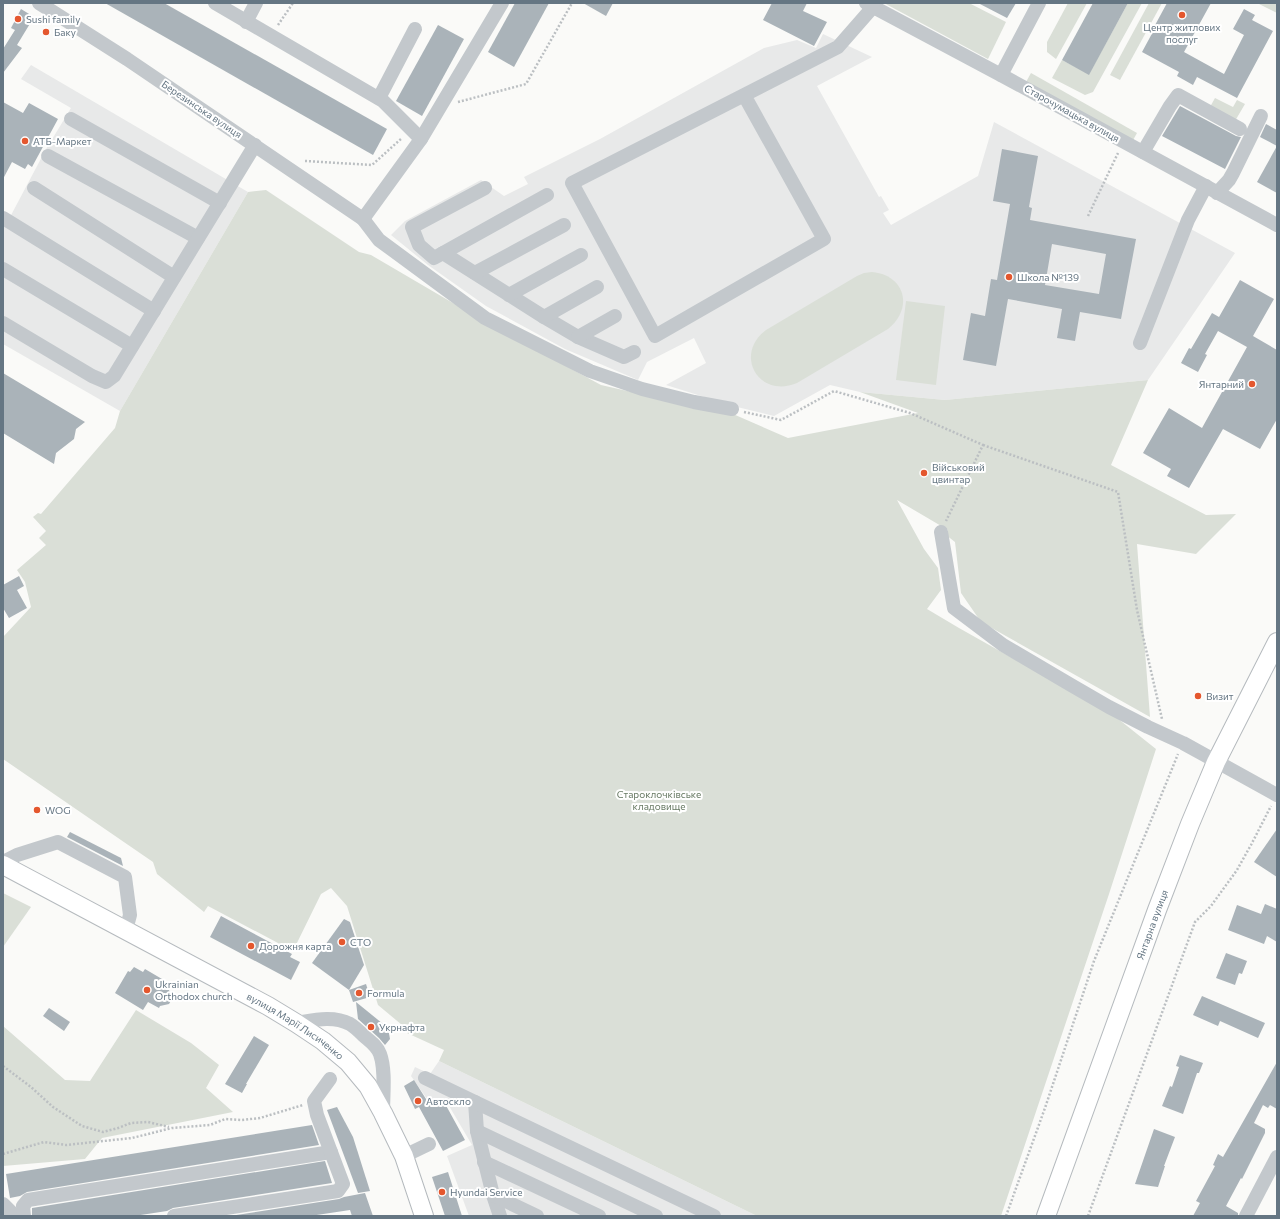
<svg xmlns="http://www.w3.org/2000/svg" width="1280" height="1219" font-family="Commissioner,sans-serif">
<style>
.built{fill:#e8e9e9}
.green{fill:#dadfd7}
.building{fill:#aab3b9;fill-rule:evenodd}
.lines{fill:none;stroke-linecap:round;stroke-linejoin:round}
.major-casing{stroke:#b5babe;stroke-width:20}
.path{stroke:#bbbfc2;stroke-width:2.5;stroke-dasharray:2 2;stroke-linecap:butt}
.minor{stroke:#c3c8cc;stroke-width:14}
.major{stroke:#fff;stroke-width:18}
.poi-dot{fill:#e4572e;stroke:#fff;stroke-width:1.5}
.labels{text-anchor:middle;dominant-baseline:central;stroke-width:4;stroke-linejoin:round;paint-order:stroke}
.poi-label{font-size:10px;fill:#657683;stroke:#fff;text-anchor:start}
.street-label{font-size:10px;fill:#657683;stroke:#fff}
.park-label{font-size:10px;fill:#687a64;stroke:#fff}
</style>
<rect width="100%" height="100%" fill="#fafaf8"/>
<!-- built -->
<g class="built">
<path d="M823,34L872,57L817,86L879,197L881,196L889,210L883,213L891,225L978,176L994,122L1235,253L1148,380L945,400L860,392L830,385L774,416L733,406L666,385L706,363L694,338L647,362L638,380L565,349L486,306L428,265L391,235L405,221L481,180L504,196L528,184L524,177L600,139L764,48L797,40L816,48Z"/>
<path d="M31,65L248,192L120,411L3,344V216L9,219L45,151L71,108L21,79Z"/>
<path d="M439,1061L757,1216H469L447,1156L472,1145L445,1099L432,1106L411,1076L415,1067L430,1074Z"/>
</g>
<!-- green -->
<g class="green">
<path d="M884,3H969L1006,22L988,59Z"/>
<path d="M1068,3H1087L1056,59L1047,52V42Z"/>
<path d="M1128,3H1142L1093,92L1085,95L1052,78L1062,60L1089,74Z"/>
<path d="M1149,3H1162L1120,80L1110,75Z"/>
<path d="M1257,3H1277V13Z"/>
<path d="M1031,73L1137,133L1132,142L1026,82Z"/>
<path d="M1215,98L1233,107L1237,100L1245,104L1235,121L1210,107Z"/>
<path d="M266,190L359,252L371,255L499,330L601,385L667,400L733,414L788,438L918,413L860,392L945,400L1148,380L1111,465L1206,515L1236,514L1196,554L1137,544L1150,717L981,622L961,593L955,542L946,535L948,530L897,500L924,549L938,568L941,590L927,609L959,628L1112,714L1156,749L1109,894L1001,1216H757L439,1061L444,1050L407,1033L408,1030L378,1005L347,906L331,888L321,894L293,951L208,906L204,912L157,874L153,862L3,759V637L31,607L25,582L17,570L46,545L39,538L46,531L33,517L38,513L41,514L115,428L120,411L248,192Z"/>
<path d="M872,272C905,275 914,308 888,329L797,383C759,399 733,355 766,330L857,276L864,273Z"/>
<path d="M906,301L945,306L936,385L896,380Z"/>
<path d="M3,893L31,907L3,947Z"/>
<path d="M136,1010L191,1043L219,1065L206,1088L233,1112L102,1138L85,1159L3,1166V1026L65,1080L90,1081Z"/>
</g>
<!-- building -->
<g class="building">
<path d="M105,3H164L387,129L373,155Z"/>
<path d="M515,3H549L514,67L488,52Z"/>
<path d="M583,3H613L606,16Z"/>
<path d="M772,3H807L803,11L827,22L814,46L763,20Z"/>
<path d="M978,3H1016L1007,18Z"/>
<path d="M1093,3H1128L1089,75L1062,60Z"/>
<path d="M1167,3H1211L1184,52L1224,74L1244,35L1233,29L1244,9L1255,15L1252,20L1273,31L1237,98L1197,77L1193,85L1177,76L1179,72L1142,52L1155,28L1154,27Z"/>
<path d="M21,9L34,17L17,45L22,48L3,73V49L15,30L11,28Z"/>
<path d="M438,25L464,39L422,116L396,101Z"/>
<path d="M3,102L23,113L29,103L58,119L32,167L28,164L25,169L12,162L3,179Z"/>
<path d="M1180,106L1236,136L1241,137L1225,169L1162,136Z"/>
<path d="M1266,124L1277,130V146L1260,137Z"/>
<path d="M1277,146V193L1257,182Z"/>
<path d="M1002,149L1038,156L1029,207L1032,208L1030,220L1136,239L1121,319L1080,312L1075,341L1057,338L1062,309L1008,299L996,366L963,360L971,313L985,316L991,279L997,280L1010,204L993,201ZM1052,244L1106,254L1099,294L1045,285Z"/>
<path d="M1240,280L1274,299L1253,336L1277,350V419L1260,449L1223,429L1189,488L1167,476L1171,469L1143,453L1169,408L1202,428L1247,347L1218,331L1205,354L1207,355L1198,372L1181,363L1189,348L1191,349L1212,313L1219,317Z"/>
<path d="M3,373L85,422L76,429L74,439L56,453L54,464L3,433Z"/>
<path d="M19,576L24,586L17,590L27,608L9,618L3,608V585Z"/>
<path d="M1277,829V877L1254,862Z"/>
<path d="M70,832L121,858L123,866L67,837Z"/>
<path d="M1265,904L1277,909V942L1267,936L1264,944L1228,930L1237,905L1261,914Z"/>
<path d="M221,916L292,954L290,957L300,962L291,980L210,937Z"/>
<path d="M344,919L350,922L364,965L349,990L312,963Z"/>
<path d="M1226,953L1247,961L1242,974L1239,973L1235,985L1216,978Z"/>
<path d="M134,967L143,972L145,969L162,979L161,982L171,988L169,990L172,999L169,1004L160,1006L159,1008L148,1002L143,1010L115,993L128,971L130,972Z"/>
<path d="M366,984L370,997L353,1002L349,990Z"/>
<path d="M1202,996L1265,1023L1258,1038L1220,1021L1218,1026L1193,1015Z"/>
<path d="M356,1002L388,1028L390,1039L385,1045L379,1038L358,1019Z"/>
<path d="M49,1008L70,1022L64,1031L43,1016Z"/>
<path d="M254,1036L269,1045L246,1084H247L242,1093L225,1084Z"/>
<path d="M1180,1055L1203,1063L1199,1073H1197L1183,1114L1162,1106L1170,1086L1172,1087L1179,1067L1176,1066Z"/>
<path d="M1277,1062V1109L1270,1105L1268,1108L1263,1105L1254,1123L1265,1129V1133L1242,1179L1241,1178L1226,1206L1238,1213V1216H1193L1200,1203L1196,1201L1215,1166L1213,1165L1218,1154L1223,1157Z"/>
<path d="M414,1080L431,1107L443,1100L465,1140L443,1151L419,1107L415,1109L404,1086Z"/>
<path d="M337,1107L353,1137L370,1191L358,1193L327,1110Z"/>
<path d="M312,1125L319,1145L27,1192L20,1196L10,1198L6,1174Z"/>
<path d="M1154,1129L1175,1137L1164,1166H1165L1158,1187L1135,1184Z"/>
<path d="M325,1161L332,1183L173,1208L167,1211L134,1216H32V1208Z"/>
<path d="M448,1172L462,1216H445L432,1177Z"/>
<path d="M365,1193L373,1216H352L350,1210L310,1216H230L339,1199L344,1197Z"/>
</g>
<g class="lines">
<defs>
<g id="major">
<path id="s1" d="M3,865L268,1006L296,1023L323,1041L348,1062L368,1086L383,1113L404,1156L424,1216"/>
<path id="s2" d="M1046,1216L1157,910L1190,824L1216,762L1277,642"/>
</g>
</defs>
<!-- major casing -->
<use href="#major" class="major-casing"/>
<!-- path -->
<g class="path">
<path d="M278,25L293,3"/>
<path d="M458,102L526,84L572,3"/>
<path d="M305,161L372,165L402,138"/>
<path d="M1088,216L1118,153"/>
<path d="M744,412L781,420L834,391L910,413L983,445L946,521"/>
<path d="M983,445L1118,492L1137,610L1162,719"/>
<path d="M3,1066L31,1087L53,1107L82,1126L103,1132L118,1128L131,1123L148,1122L169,1127"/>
<path d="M3,1154L44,1142L66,1145L132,1138L172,1128L210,1125L225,1119L242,1120L260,1118L303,1105"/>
<path d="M1006,1216L1045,1108L1094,961L1178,754"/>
<path d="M1088,1216L1195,922L1211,906L1237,870L1251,845L1271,806"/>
</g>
<!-- minor -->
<g class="minor">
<path d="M39,3L127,59L363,219L379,240L485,318L590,371L642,389L694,402L732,409"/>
<path d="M215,3L383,101L421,139L363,219"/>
<path d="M866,3L1001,75L1277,225"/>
<path d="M246,22L256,3"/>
<path d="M1001,75L1039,3"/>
<path d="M744,95L824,239L655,336L572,183L838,47L873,7"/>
<path d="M379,98L415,29"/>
<path d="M71,119L220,203"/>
<path d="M421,139L502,3"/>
<path d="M1143,152L1170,106L1178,95L1240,129"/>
<path d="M48,156L198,238"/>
<path d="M34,188L174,277"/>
<path d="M485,188L412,227L419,245L434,258L547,195"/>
<path d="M1217,193L1229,180L1233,173L1261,116"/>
<path d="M3,218L154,311"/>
<path d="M443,253L544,317L578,337L624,357L634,352"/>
<path d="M3,269L132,346"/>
<path d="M475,273L564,225"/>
<path d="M509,295L581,255"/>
<path d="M544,317L597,287"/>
<path d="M3,323L92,376L106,382L114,376L255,145"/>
<path d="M578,337L615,316"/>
<path d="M1140,343L1188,220L1206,186"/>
<path d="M941,532L954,608L1003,645L1071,685L1109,707L1148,727L1183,743L1277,795"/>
<path d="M3,862L17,855L58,842L125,877L130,915L126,930"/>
<path d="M296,1023C314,1020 333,1015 350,1024C355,1027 360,1032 364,1036C371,1042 377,1046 380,1054C386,1070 383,1096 383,1113"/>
<path d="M425,1078L475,1102L477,1131L493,1195L500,1216"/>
<path d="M475,1102L714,1216"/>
<path d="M477,1131L656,1216"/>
<path d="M404,1156L429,1144"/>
<path d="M484,1162L599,1216"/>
<path d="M493,1195L537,1216"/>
<path d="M3,1204L15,1216"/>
<path d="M24,1216L23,1206L28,1200L331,1152"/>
<path d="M174,1216L338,1191L343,1184L317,1115L314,1101L330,1079"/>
<path d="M1246,1216L1277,1157"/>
</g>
<!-- major -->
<use href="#major" class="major"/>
</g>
<!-- markers -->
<g class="poi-dot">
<circle cx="1182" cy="15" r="4"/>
<circle cx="18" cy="19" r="4"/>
<circle cx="46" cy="32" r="4"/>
<circle cx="25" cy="141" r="4"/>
<circle cx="1009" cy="277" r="4"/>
<circle cx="1252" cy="384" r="4"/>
<circle cx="924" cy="473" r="4"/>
<circle cx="1198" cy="696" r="4"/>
<circle cx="37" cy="810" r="4"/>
<circle cx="342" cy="942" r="4"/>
<circle cx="251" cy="946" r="4"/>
<circle cx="147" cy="990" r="4"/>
<circle cx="359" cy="993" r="4"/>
<circle cx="371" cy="1027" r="4"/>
<circle cx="418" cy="1101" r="4"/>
<circle cx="442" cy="1192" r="4"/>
</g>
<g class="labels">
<!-- poi labels -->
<g class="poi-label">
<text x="26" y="19">Sushi family</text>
<text x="1182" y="27" text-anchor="middle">Центр житлових<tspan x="1182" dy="12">послуг</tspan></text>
<text x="54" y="32">Баку</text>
<text x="33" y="141">АТБ-Маркет</text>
<text x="1017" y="277">Школа №139</text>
<text x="1244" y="384" text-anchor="end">Янтарний</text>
<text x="932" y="467">Військовий<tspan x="932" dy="12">цвинтар</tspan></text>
<text x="1206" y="696">Визит</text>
<text x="45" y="810">WOG</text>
<text x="350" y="942">СТО</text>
<text x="259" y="946">Дорожня карта</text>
<text x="155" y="984">Ukrainian<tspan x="155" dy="12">Orthodox church</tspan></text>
<text x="367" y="993">Formula</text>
<text x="379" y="1027">Укрнафта</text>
<text x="426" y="1101">Автоскло</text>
<text x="450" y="1192">Hyundai Service</text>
</g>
<!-- street labels -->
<g class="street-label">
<text transform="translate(202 109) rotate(34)">Березинська вулиця</text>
<text transform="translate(1072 113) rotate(29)">Старочумацька вулиця</text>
<text stroke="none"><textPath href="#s2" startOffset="310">Янтарна вулиця</textPath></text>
<text stroke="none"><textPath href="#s1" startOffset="334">вулиця Марії Лисиченко</textPath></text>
</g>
<!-- park labels -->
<g class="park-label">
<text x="659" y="794">Староклочківське<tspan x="659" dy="12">кладовище</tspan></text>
</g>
</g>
<!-- border -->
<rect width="1280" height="1219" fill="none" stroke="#657683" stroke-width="8"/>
</svg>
